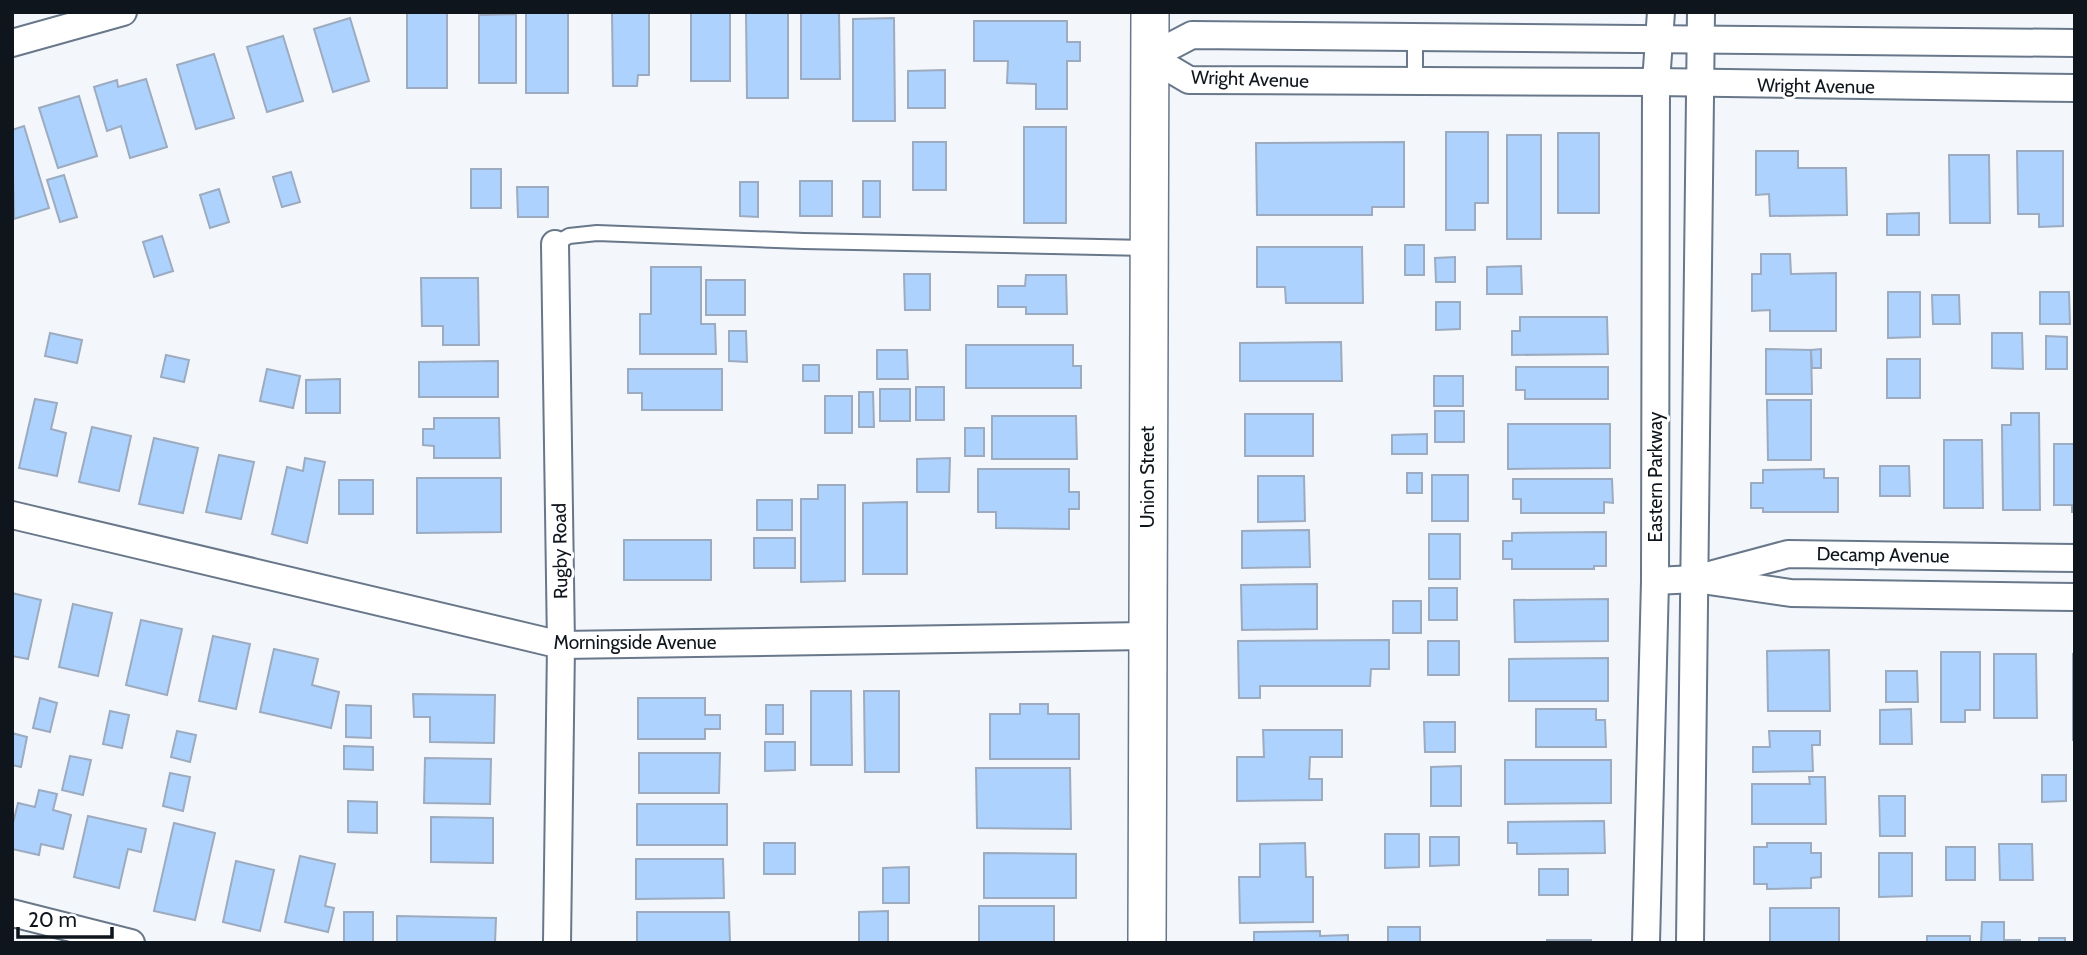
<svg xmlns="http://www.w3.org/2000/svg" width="2087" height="955" font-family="Cabin,sans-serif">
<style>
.building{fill:#aed2fe;stroke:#9cabbf;stroke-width:2}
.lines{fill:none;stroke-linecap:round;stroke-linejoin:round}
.service-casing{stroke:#687789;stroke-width:18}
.minor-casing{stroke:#687789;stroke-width:30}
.secondary-casing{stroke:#687789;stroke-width:40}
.service{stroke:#fff;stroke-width:14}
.minor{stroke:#fff;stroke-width:26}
.secondary{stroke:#fff;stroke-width:37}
.labels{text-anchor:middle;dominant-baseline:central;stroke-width:6;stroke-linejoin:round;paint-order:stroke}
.street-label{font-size:19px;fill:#0f151c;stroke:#fff}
</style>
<rect width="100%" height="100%" fill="#f3f6fb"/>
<!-- building -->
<g class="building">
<rect x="407" y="12" width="40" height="76"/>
<rect x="526" y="12" width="42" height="81"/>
<path d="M612,12H649V75H638L637,86H613Z"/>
<path d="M801,12H839L840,79H801Z"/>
<rect x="691" y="13" width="39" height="68"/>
<path d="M746,13H788V98H747Z"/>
<path d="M516,14V83H479V15Z"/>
<path d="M350,18L369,81L333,92L314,29Z"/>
<path d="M894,18L895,121H853V19Z"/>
<path d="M974,21H1067V42H1080V61H1067V109H1036V84L1007,83L1008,61H974Z"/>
<path d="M283,36L303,101L267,112L247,47Z"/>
<path d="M214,54L234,118L196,129L177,65Z"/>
<path d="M945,70V108H908V71Z"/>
<path d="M146,79L167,147L130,158L121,126L107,131L94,87L117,80L118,87Z"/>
<path d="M79,96L97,156L58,168L39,108Z"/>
<path d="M24,126L49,208L14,219L12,130Z"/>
<rect x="1024" y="127" width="42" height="96"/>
<path d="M1446,132H1488V203H1475V230H1446Z"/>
<rect x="1558" y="133" width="41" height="80"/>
<rect x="1507" y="135" width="34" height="104"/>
<rect x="913" y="142" width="33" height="48"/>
<path d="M1404,142V207H1372V215H1257L1256,143Z"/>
<path d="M1756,151H1798V168H1846L1847,215L1770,216L1769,194L1756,195Z"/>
<path d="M2017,151H2063V226L2039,227V214H2018Z"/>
<path d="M1949,155H1989L1990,223H1950Z"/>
<rect x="471" y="169" width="30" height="39"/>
<path d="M291,172L300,202L282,207L273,177Z"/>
<path d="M64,175L77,217L60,222L47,180Z"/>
<rect x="800" y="181" width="32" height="35"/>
<rect x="863" y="181" width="17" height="36"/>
<path d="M740,182H758V217L740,216Z"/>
<path d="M517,187H548V217H518Z"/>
<path d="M219,189L229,222L210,228L200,195Z"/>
<path d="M1919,213V235H1887V214Z"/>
<path d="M162,236L173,271L154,277L143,242Z"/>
<rect x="1405" y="245" width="19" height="30"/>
<path d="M1257,247H1362L1363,303H1286L1285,287H1257Z"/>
<path d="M1761,254H1790L1791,274L1836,273V331H1770V310L1752,311V274H1761Z"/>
<path d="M1455,257V282H1436L1435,258Z"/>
<path d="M1521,266L1522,294H1487V267Z"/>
<path d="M651,267H701V324H715L716,354H640V314H651Z"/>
<path d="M904,274H930V310H905Z"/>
<path d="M1026,275H1066L1067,314H1026V307H998V286H1025Z"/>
<path d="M421,278H478L479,345H443V326H422Z"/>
<rect x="706" y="280" width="39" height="35"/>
<path d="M1888,292H1920V337L1888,338Z"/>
<path d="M2040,292H2069L2070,324H2040Z"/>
<path d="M1932,295H1959L1960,324H1933Z"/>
<path d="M1436,302H1460V329L1436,330Z"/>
<path d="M1520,317H1607L1608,354L1512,355V331H1520Z"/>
<path d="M729,331H746L747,362L729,361Z"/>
<path d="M50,333L82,340L77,363L45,356Z"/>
<path d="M1992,333H2022L2023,369L1992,368Z"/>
<path d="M2046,336L2067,337V369H2046Z"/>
<path d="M1341,342L1342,381H1240V343Z"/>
<path d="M966,345H1073V366H1081V388H966Z"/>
<path d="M1766,349L1811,350L1812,394H1766Z"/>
<path d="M1821,349V368H1812L1811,350Z"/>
<path d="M877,350H907L908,379H877Z"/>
<path d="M166,355L189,360L184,382L161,377Z"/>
<rect x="1887" y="359" width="33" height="39"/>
<path d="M498,361V397H419V362Z"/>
<rect x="803" y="365" width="16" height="16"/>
<path d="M1516,367H1608V399H1525V390H1516Z"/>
<path d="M267,369L300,376L293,408L260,401Z"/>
<path d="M628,369H722V410H642V393H628Z"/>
<rect x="1434" y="376" width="29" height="30"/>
<path d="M340,379V413H306V380Z"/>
<rect x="916" y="387" width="28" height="33"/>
<rect x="880" y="389" width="30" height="32"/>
<path d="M859,392H873L874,427H859Z"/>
<rect x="825" y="396" width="27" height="37"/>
<path d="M35,399L57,403L51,429L66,433L57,476L19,468Z"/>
<path d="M1767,400H1811V460H1768Z"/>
<rect x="1435" y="411" width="29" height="31"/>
<path d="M2011,413H2039L2040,510H2003L2002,425H2011Z"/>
<rect x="1245" y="414" width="68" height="42"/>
<path d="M992,416H1076L1077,459H992Z"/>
<path d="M434,418H499L500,458H434V446L423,445V429H434Z"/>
<path d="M1508,424H1610V468L1508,469Z"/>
<path d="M92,427L131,436L119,491L79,482Z"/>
<rect x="965" y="428" width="19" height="28"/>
<path d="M1427,434V454H1392V435Z"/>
<path d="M154,438L198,448L183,513L139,504Z"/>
<path d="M1944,440H1982L1983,508H1944Z"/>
<path d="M2054,444H2075V512H2072V505H2054Z"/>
<path d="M219,455L254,462L241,519L206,512Z"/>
<path d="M305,458L325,462L307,543L272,534L287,467L303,471Z"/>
<path d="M950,458L949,492H917V459Z"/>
<path d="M1880,466H1909L1910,496H1880Z"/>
<path d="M978,469H1069V492H1079V509H1069V529L996,528V512H978Z"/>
<path d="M1824,469V478H1838V512H1763V508H1751V483H1763V470Z"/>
<rect x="1407" y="473" width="15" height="20"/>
<rect x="1432" y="475" width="36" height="46"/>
<path d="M1258,476H1304L1305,521L1258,522Z"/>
<path d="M417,478H501V532L417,533Z"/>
<path d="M1513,479H1612L1613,503L1604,502V513H1521V499H1513Z"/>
<rect x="339" y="480" width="34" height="34"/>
<path d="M818,485H845V581L801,582V499H818Z"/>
<rect x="757" y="500" width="35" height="30"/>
<path d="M907,502V574H863V503Z"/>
<path d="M1309,530L1310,567L1242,568V531Z"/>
<path d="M1606,532V566H1594V569H1512V559H1503V541H1512V533Z"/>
<rect x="1429" y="534" width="31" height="45"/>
<rect x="754" y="538" width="41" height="30"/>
<rect x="624" y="540" width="87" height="40"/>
<path d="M1317,584V629L1242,630L1241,585Z"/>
<rect x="1429" y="588" width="28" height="32"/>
<path d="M12,593L41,600L28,659L12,656Z"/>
<path d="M1608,599V641L1515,642L1514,600Z"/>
<rect x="1393" y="601" width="28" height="32"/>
<path d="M73,604L112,613L98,676L59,667Z"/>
<path d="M141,620L182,629L167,695L126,685Z"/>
<path d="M213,636L250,644L236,709L199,701Z"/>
<path d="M1389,640V669H1371L1370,686H1260V698H1239L1238,641Z"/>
<rect x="1428" y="641" width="31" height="34"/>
<path d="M274,649L318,659L312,685L339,692L331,728L260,712Z"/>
<path d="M1829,650L1830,711H1768L1767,651Z"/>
<path d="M1941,652H1980V710H1965V722H1941Z"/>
<path d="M1994,654H2036L2037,718H1994Z"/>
<rect x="2073" y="654" width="2" height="86"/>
<path d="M1608,658V701H1509V659Z"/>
<path d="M1886,671H1917L1918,702H1886Z"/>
<path d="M811,691H851L852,765H811Z"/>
<path d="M864,691H899V772H865Z"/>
<path d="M413,694L495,695L494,743L430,742V717H414Z"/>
<path d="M40,698L57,703L50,732L33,728Z"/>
<path d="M638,698H705V715H720V729H705V739H638Z"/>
<path d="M1020,704H1048V714H1079V759H990V714H1020Z"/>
<path d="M346,705L371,706V738L346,737Z"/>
<rect x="766" y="705" width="17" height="29"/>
<path d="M1536,709H1596V720H1605L1606,747H1536Z"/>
<path d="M1911,709L1912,744H1880V710Z"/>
<path d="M110,711L129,715L122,748L103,744Z"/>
<path d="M1424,722H1455V752H1425Z"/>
<path d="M1263,730H1342V757H1310L1309,779H1322V800L1237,801V757H1264Z"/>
<path d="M177,731L196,735L190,762L171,757Z"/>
<path d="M1769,731H1820V745H1812L1813,771L1753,772V747H1770Z"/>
<path d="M12,733L27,737L21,767L12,765Z"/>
<path d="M765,742H795V770L765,771Z"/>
<path d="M344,746L373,747V770L344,769Z"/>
<path d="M639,753H720L719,793H639Z"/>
<path d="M70,756L91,760L83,795L62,790Z"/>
<path d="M425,758L491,759L490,804L424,803Z"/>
<path d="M1505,760H1611V803L1505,804Z"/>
<path d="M1461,766V806H1431V767Z"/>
<path d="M976,768H1070L1071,829L977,828Z"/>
<path d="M170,773L190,777L183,811L163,806Z"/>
<path d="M2042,775H2066V801L2042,802Z"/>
<path d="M1809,777H1825L1826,824H1752V784H1810Z"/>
<path d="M39,790L57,794L53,810L71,815L63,849L41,844L39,855L12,849V827L18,803L35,807Z"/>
<path d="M1879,796H1905V836H1880Z"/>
<path d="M348,801L377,802V833L348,832Z"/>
<rect x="637" y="804" width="90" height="41"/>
<path d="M88,816L146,829L141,852L128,849L119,888L74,877Z"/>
<path d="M431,817L493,818V863L431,862Z"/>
<path d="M1604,821L1605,853L1517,854V843H1508V822Z"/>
<path d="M174,823L215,833L195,920L154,911Z"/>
<path d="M1385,834H1419V867L1385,868Z"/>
<path d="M1430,837H1459V865L1430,866Z"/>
<rect x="764" y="843" width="31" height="31"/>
<path d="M1305,843L1306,877H1313V922L1240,923L1239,877H1260V844Z"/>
<path d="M1767,843H1811V853H1821V877L1811,878V888L1767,889V884H1754V847H1767Z"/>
<path d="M1999,844H2032L2033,880H2000Z"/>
<rect x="1946" y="847" width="29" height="33"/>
<path d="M984,853L1076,854V898H984Z"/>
<path d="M1879,853H1912V896L1879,897Z"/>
<path d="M300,856L335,864L325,906L334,908L328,932L285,922Z"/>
<path d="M636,859H723L724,898L636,899Z"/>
<path d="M236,861L274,870L260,931L223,922Z"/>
<path d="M909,867V903H883V868Z"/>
<rect x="1539" y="869" width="29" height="26"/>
<rect x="979" y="906" width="75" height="37"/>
<rect x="1770" y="908" width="69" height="35"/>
<path d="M888,911V943H859V912Z"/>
<rect x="344" y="912" width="29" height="31"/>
<path d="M637,912H729L730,943H637Z"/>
<path d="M397,916L496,918L495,943H397Z"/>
<path d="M1982,922H2004V940H2020V943H1981Z"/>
<rect x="1388" y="927" width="32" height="16"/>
<path d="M1320,931V936L1348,935V943H1254V932Z"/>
<rect x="1927" y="936" width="43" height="7"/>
<rect x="2039" y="938" width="26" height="5"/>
<rect x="1547" y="940" width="44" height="3"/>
</g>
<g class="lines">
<defs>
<g id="service">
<path d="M1415,36V82"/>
<path d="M555,244L569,236L597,233L804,241L1147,248"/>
</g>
<g id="minor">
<path d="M12,43L123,12"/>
<path d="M1150,57L1189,80L1656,82L2075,88"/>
<path d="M1150,57L1192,35L2075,43"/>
<path d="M555,244L561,645L557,943"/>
<path d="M12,515L561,645L1146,636"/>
<path d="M1706,576L1788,554L2075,558"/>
<path d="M1655,581L1695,579L1791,593L2075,597"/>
<path d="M12,913L131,943"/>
<path d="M1646,943L1655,581L1656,82L1661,12"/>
<path d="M1690,943L1701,12"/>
</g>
<path id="secondary" d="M1147,943L1150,12"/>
</defs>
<!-- service casing -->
<use href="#service" class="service-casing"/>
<!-- minor casing -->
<use href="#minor" class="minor-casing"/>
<!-- secondary casing -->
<use href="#secondary" class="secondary-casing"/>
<!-- service -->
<use href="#service" class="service"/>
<!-- minor -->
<use href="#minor" class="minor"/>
<!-- secondary -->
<use href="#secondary" class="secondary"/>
</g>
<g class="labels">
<!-- street labels -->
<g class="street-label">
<text transform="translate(1250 79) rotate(2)">Wright Avenue</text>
<text transform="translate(1816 86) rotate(1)">Wright Avenue</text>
<text transform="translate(1147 477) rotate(-90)">Union Street</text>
<text transform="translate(1655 477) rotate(-90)">Eastern Parkway</text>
<text transform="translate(560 551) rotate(-91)">Rugby Road</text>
<text transform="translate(1883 555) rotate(1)">Decamp Avenue</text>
<text x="635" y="642">Morningside Avenue</text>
</g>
</g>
<!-- border -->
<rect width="2087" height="955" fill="none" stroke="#0f151c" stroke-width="28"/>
<!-- scale -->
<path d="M18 927v10h94v-10" fill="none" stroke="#0f151c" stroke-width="3.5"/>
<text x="28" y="927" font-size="21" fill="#0f151c" stroke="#ffffff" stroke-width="5" paint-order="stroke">20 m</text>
</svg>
